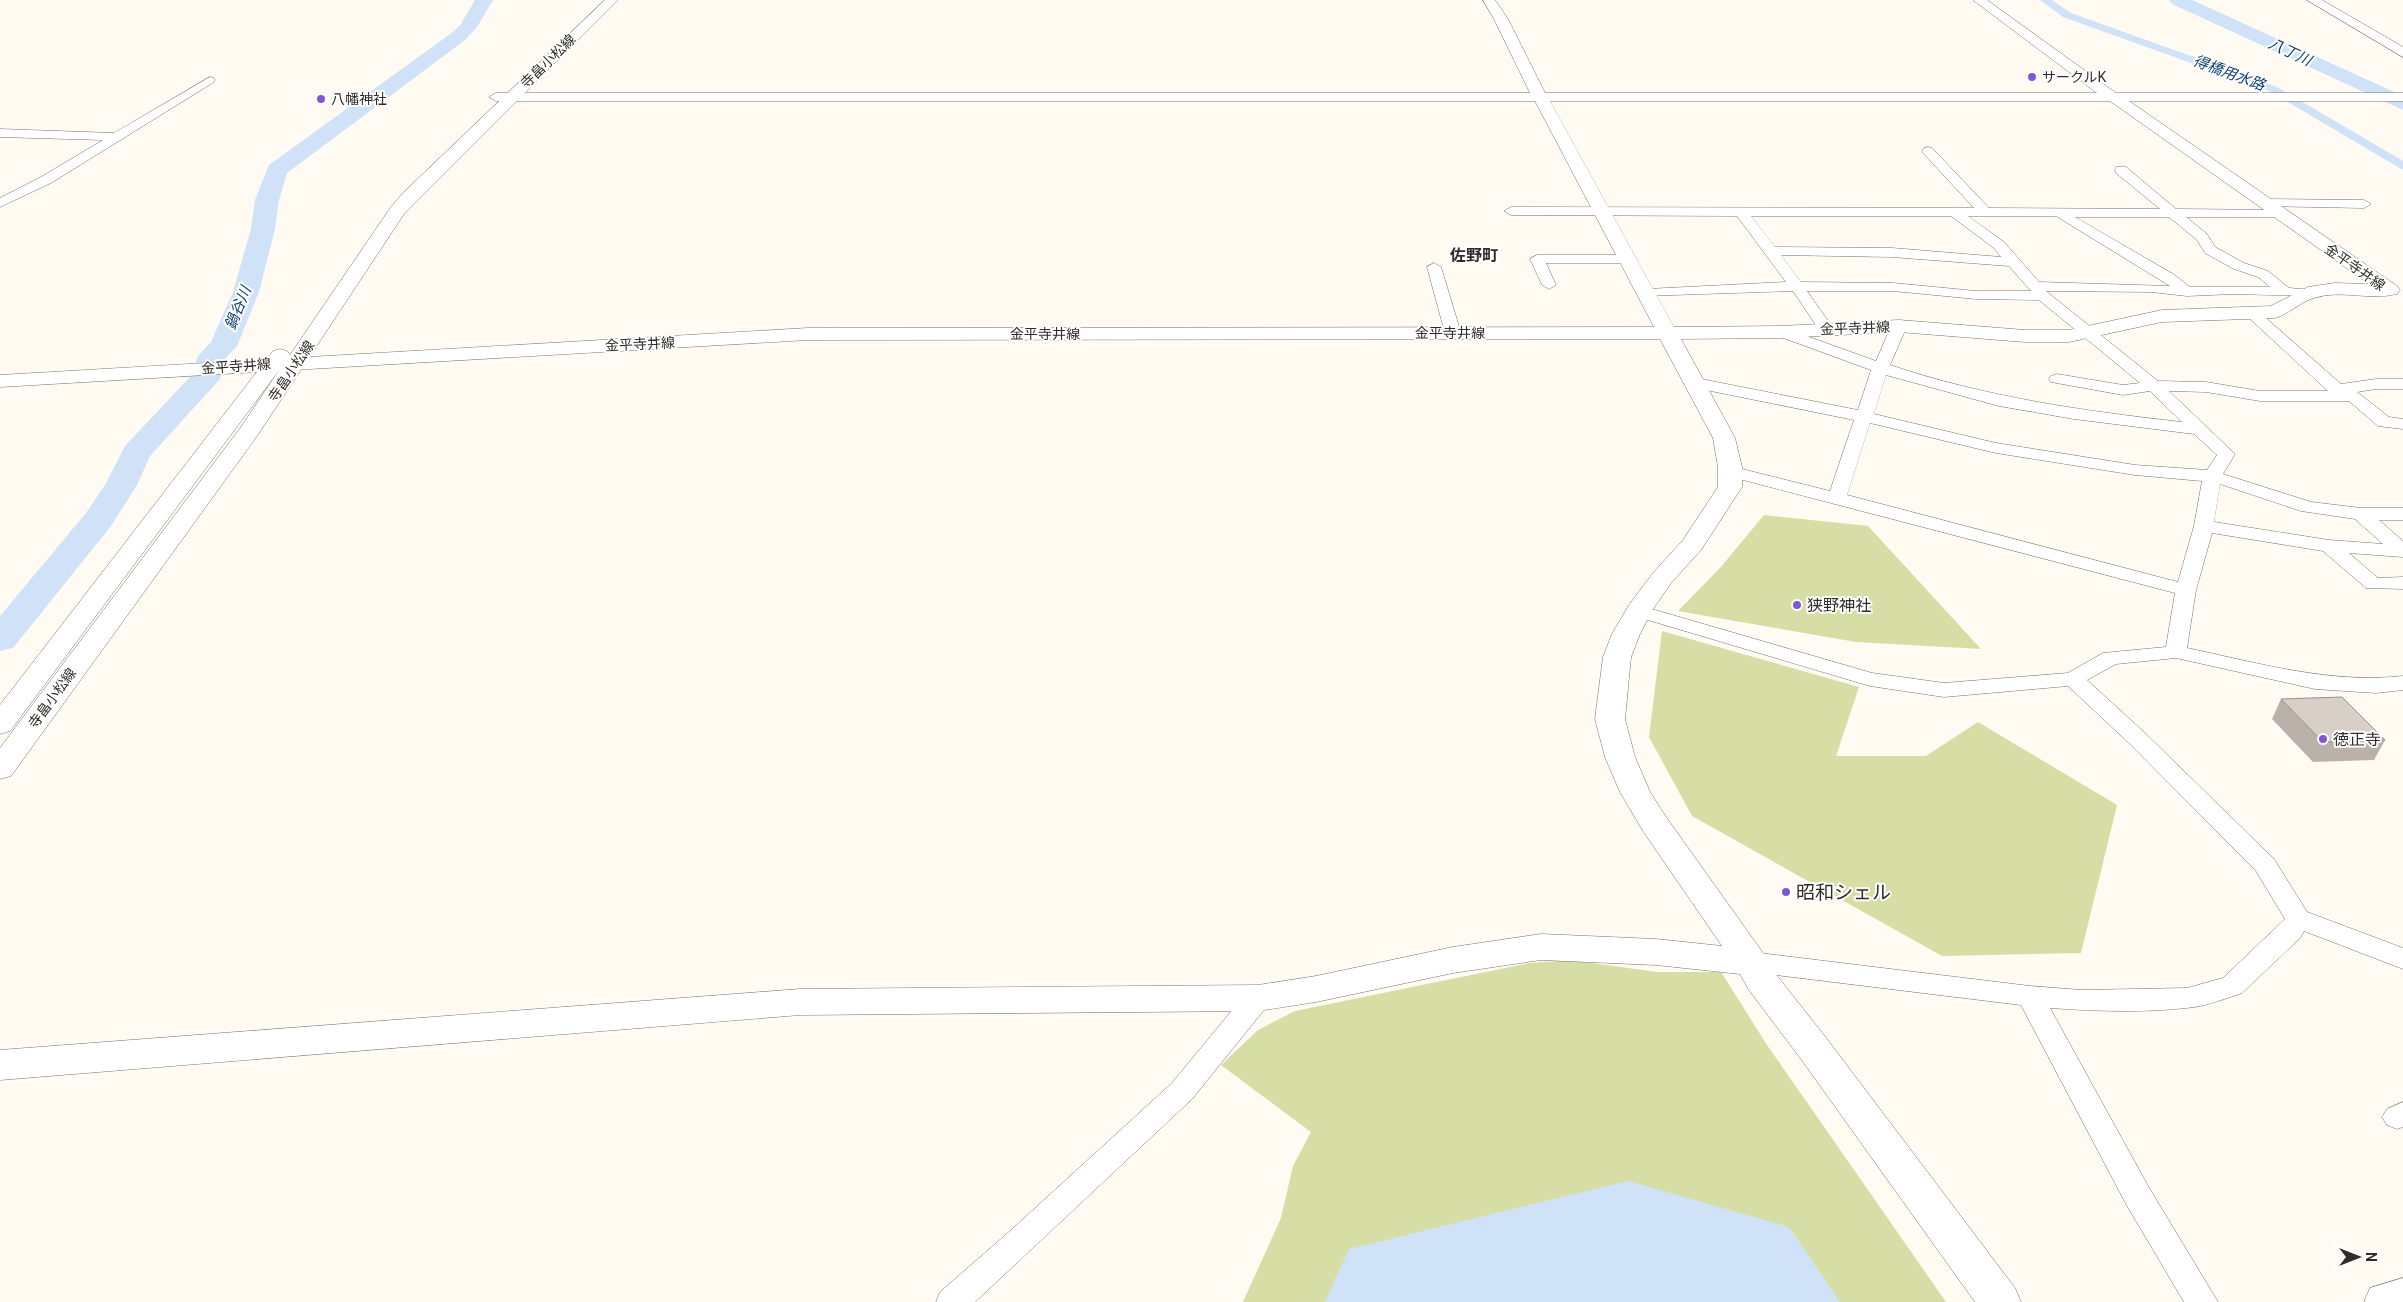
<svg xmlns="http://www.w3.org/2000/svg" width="2403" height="1302" font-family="Roboto,'Noto Sans JP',sans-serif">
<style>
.green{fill:#d7dea5}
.water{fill:#cfe2f7}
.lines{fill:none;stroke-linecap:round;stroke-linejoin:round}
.canal{fill:#cfe2f7;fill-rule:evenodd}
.river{fill:#cfe2f7;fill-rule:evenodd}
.street-casing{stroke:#78736a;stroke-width:1}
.secondary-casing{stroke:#78736a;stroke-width:1}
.primary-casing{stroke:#78736a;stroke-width:1}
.street{fill:#fff;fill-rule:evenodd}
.secondary{fill:#fff;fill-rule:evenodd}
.primary{fill:#fff;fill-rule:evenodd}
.wall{fill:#bab2aa}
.building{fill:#d8cfc6;stroke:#97918b}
.poi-dot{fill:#7d58d2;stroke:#fff;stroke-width:2}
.labels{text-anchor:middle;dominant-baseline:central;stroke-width:4;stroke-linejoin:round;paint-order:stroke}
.far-street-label{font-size:14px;fill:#2f2c29;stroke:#fff}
.far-poi-label{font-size:14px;fill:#2f2c29;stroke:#fff;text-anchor:start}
.far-water-label{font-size:15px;font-style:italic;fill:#0e3f6e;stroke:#fff}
.far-quarter-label{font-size:16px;font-weight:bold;fill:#2f2c29;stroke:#fff}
.poi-label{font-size:16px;fill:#2f2c29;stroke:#fff;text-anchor:start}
.near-poi-label{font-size:19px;fill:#2f2c29;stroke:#fff;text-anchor:start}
</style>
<rect width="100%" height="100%" fill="#fffaf2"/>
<!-- green -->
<g class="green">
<path d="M1764,515L1868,526L1981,649L1856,642L1678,611L1720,568Z"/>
<path d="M1662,631L1859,687L1836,756H1926L1978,722L2117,805L2081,953L1942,956L1692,816L1649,737Z"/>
<path d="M1570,960L1657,972H1721L1767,1045L1946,1302H1243L1281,1218L1293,1166L1311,1132L1221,1065L1258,1030L1295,1011L1530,963Z"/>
</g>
<!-- water -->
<path class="water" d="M1628,1181L1789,1227L1840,1302H1325L1349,1249Z"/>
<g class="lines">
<!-- canal -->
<path class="canal" d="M2040,0H2052L2071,13L2277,87L2403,161V170L2269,91L2063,17Z"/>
<!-- river -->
<g class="river">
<path d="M475,0H493L477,27L465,40L287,173L279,200L275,229L259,292L237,346L225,359L220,379L150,456L137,485L111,526L13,648L0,651V616L86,513L105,485L125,446L191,376L198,356L211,342L233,292L251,229L255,200L269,165L453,32L461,24Z"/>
<path d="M2169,0H2192L2403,96V110L2172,4Z"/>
</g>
<defs>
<g id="street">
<path d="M210,77L214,78V82L51,183L0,207V198L41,177L103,140L0,137V129L114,133Z"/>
<path d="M1928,147L1932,148L1989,208L2160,209L2116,173L2115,170L2116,167H2126L2176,209L2283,210L2285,213L2278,217H2186L2207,234L2215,247L2244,263L2268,271L2289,288L2313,290L2315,293L2313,296L2233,294L2187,296L2151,292L2046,291L2158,381L2206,382L2260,391H2328L2248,317L2245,314L2253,309L2258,311L2341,384L2376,379H2403V389H2376L2357,392L2389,417L2403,419V429L2378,426L2349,401H2260L2206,392L2169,391L2235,454L2223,474L2311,502L2361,508H2403V520H2379L2403,541V557L2349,553L2378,578L2403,577V589L2366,588L2323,551L2212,533L2196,590L2187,648C2258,663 2330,684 2403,676V690L2376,693L2315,689L2176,658L2116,664L2087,680L2146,734L2274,859L2307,912L2403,948V969L2304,931L2300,938L2242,993C2224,999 2204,1007 2186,1008C2142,1013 2093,1011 2050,1008L2148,1186L2218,1302H2184L2126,1204L2021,1005L1751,972L1742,969L1738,962L1742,955L1751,952L2030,986L2082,990L2187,988L2223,978L2285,919L2256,871L2130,744L2068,686L1944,697L1870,686L1631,615L1628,611L1631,607L1638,605L1872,673L1944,683L2068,673L2103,653L2166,647L2175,593L1724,475L1721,471L1724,467L1730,466L1830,491L1854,420L1696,388L1690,387L1688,383L1690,379L1696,378L1858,410L1871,370L1775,335L1773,332L1775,329H1787L1876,361L1891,326L1899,321L1907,326L1890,365C1985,397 2083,411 2182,422L2150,391L2123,395L2051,382L2049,379L2051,376L2057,374L2123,385L2140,383L2039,300L1976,299L1893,291H1807L1833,328L1825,333L1820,331L1793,291L1642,296L1640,293L1647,289L1786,282L1737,216L1511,215L1504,211L1511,207L1974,208L1924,154L1922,151L1924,148ZM1751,216H1951L1994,248L2001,257L1892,248L1775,247ZM1968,216H2056L2170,286L2039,282L2004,242ZM2075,217H2169L2197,240L2205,253L2234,269L2258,277L2270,287H2190L2173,274ZM1781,255L1892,257L2009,266L2031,291H1976L1893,283L1801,282ZM1886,375L1999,406L2074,419L2194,434L2217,455L2207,470L2135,465L1996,443L1874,414ZM1870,423L1996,453L2135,475L2202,481L2194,526L2178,582L1847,495ZM2220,484L2301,511L2355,519L2383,544L2329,540L2214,522Z"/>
<path d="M2264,199L2364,200L2371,204L2364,208L2259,206L2257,203L2259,200Z"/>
<path d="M1537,255H1628L1635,259L1628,263H1546L1556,285L1549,289L1542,285L1530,259Z"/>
<path d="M1434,263L1441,267L1461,333L1459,336H1447L1445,333L1427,267Z"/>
<path d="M1258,988L1268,991L1272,998L1268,1005L1192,1099L975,1302H936L940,1292L1010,1231L1172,1083L1248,991Z"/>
<path d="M2403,1102V1127L2397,1129L2387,1125L2382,1117L2387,1109Z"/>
</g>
<g id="secondary">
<path d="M1483,0H1495L1508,19L1545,93H2097L1973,0H1987L2116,93H2403V101H2129L2397,286L2400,290L2397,294C2370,301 2340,289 2314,298C2300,302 2289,314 2275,318L2162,322L2069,342H2025L1899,332L1781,338L1681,339L1735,438L1742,467V487L1701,550L1671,583L1651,612L1640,634L1631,657L1625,719L1635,757L1650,792L1666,817L1763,953L1774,972L1827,1039L2015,1288L2021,1302H1975L1801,1059L1749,990L1740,974L1656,965L1541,960L1453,973L1316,1002L1258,1011L800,1015L0,1080V1050L800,989L1258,985L1316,976L1453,947L1541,934L1656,939L1722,946L1643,831L1620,792L1605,757L1595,719L1603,657L1612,634L1629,605L1653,573L1683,540L1718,487V467L1713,438L1660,339L808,340L0,387V375L808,328L1654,327L1535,101H496L489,97L496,93H1530L1494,19ZM1550,101H2110L2369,284L2335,283L2308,287L2271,306L2162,310L2069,330H2025L1899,320L1781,326L1674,327Z"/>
<path d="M2307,0H2322L2403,47V57Z"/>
<path d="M2403,1278V1302H2364L2370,1288Z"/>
</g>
<path id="primary" d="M605,0H618L404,214L257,436L11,776L0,779V748L241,427L280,369L10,731L0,734V705L273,351L280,349L287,351L290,355L391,207L403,193Z"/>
</defs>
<!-- street casing -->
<use href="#street" class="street-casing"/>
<!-- secondary casing -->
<use href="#secondary" class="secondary-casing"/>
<!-- primary casing -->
<use href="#primary" class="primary-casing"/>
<!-- street -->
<use href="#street" class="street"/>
<!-- secondary -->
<use href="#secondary" class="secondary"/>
<!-- primary -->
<use href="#primary" class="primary"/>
</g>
<!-- wall -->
<path class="wall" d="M2281,699L2385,740L2374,760L2313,762L2272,719Z"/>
<!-- building -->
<path class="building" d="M2342,697L2385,740L2323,742L2281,699Z"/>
<!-- markers -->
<g class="poi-dot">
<circle cx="2032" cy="77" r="5"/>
<circle cx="321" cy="99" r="5"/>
<circle cx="1797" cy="605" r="5"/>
<circle cx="2323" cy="739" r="5"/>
<circle cx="1786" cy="892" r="5"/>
</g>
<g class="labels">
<!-- far-street labels -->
<g class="far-street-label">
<text transform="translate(548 61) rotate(-44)">寺畠小松線</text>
<text transform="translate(2355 267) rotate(35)">金平寺井線</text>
<text transform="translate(1855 328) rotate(-2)">金平寺井線</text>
<text x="1450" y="333">金平寺井線</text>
<text x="1045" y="334">金平寺井線</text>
<text transform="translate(640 344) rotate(-3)">金平寺井線</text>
<text transform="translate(236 366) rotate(-4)">金平寺井線</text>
<text transform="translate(291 371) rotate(-56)">寺畠小松線</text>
<text transform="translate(52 698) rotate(-54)">寺畠小松線</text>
</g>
<!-- far-poi labels -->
<g class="far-poi-label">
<text x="2042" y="77">サークルK</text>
<text x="331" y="99">八幡神社</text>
</g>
<!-- far-water labels -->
<g class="far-water-label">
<text transform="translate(2290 52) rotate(25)">八丁川</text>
<text transform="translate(2229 73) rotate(20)">得橋用水路</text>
<text transform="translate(238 308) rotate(-68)">鍋谷川</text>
</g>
<!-- far-quarter labels -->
<g class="far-quarter-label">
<text x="1474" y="255">佐野町</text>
</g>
<!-- poi labels -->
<g class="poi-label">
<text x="1807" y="605">狭野神社</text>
<text x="2333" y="739">徳正寺</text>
</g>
<!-- near-poi labels -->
<g class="near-poi-label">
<text x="1796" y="892">昭和シェル</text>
</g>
</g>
<!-- north arrow -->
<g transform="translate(2358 1257) rotate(90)" stroke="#ffffff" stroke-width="4" paint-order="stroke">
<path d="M0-4L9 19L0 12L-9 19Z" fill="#2f2c29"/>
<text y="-8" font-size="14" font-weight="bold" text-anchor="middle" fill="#2f2c29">N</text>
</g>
</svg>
